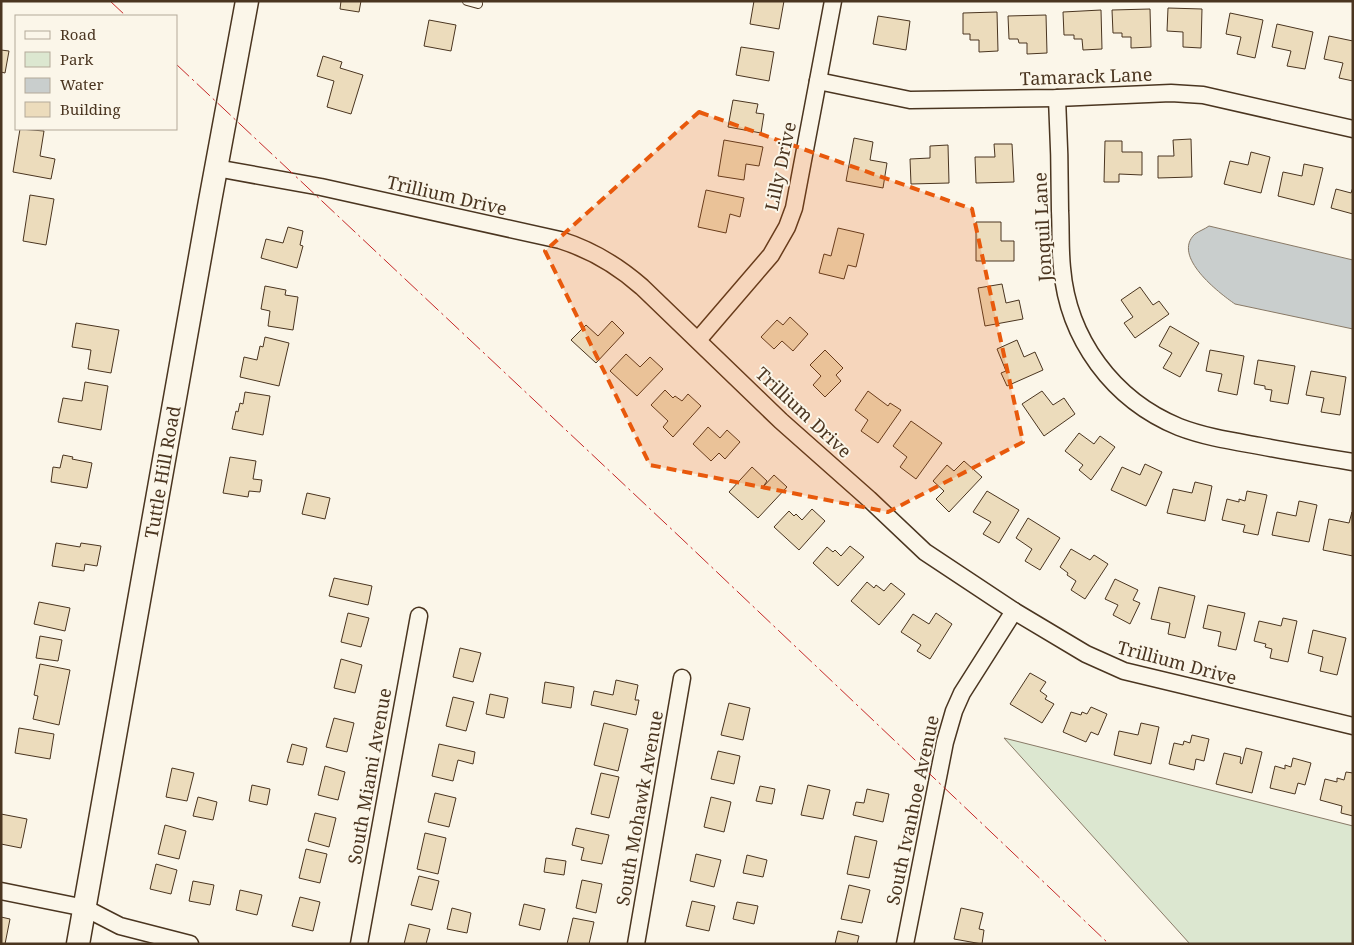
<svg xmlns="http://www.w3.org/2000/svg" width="1354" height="945" font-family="'Noto Serif',serif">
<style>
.green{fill:#dce7d0;stroke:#887966}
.water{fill:#c9cecd;stroke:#887966}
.building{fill:#ecdcbc;stroke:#4a3520}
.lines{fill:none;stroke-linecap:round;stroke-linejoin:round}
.lane-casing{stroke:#4a3520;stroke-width:10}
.street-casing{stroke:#4a3520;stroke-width:19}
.secondary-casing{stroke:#4a3520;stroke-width:25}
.lane{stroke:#fbf6e9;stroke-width:8}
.street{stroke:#fbf6e9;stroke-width:16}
.secondary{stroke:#fbf6e9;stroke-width:22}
.power{stroke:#c62828;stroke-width:1;stroke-dasharray:18 4 2.5 4;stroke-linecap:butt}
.marked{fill:#e8590c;fill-opacity:0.2;stroke:#e8590c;stroke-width:4;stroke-dasharray:10 6;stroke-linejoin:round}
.labels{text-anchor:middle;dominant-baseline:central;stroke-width:4;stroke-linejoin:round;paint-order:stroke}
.street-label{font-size:18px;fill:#4a3520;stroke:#fbf6e9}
</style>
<rect width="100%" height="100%" fill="#fbf6e9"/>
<!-- green -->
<path class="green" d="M1004,738L1353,826V944H1190Z"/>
<!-- water -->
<path class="water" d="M1209,226L1353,260V329L1235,304C1219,293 1171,256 1195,234C1199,231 1205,229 1209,226Z"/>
<!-- building -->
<g class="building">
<path d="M341,1H361L359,12L340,9Z"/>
<path d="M754,1H784L779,29L750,24Z"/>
<path d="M1168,8L1202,9L1201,48L1183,47V32L1167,31Z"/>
<path d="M1150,9L1151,47L1131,48V37H1122V33H1113L1112,10Z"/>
<path d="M1101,10L1102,49L1083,50L1082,39H1074V35H1064L1063,12Z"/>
<path d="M997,12L998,51L979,52V40H970V34H963V13Z"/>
<path d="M1230,13L1263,20L1255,58L1237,54L1241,37L1226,34Z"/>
<path d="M1046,15L1047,53L1027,54V43H1019L1018,39H1009L1008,16Z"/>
<path d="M878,16L910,21L906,50L873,44Z"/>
<path d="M429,20L456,25L451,51L424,46Z"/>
<path d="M1277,24L1313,32L1305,69L1287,66L1291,51L1272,47Z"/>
<path d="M1329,36L1353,41V81L1339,78L1343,63L1324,59Z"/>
<path d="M741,47L774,52L769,81L736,75Z"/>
<path d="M1,50L9,51L5,73L1,72Z"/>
<path d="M323,56L342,62L340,68L363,75L351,114L327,107L334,81L317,76Z"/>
<path d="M733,100L758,104L756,113L764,114L761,133L728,127Z"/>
<path d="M20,129L44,131L40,156L55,159L51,179L13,172Z"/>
<path d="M854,138L873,142L870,160L887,163L883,188L846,181Z"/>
<path d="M1191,139L1192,177L1158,178V156H1174L1173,140Z"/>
<path d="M724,140L763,147L759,166L746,164L744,180L718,176Z"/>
<path d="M1105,141H1122V152H1142V175L1119,174V182H1104Z"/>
<path d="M994,144H1012L1014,182L976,183L975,157H995Z"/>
<path d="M948,145L949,183L911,184L910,159L930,158V146Z"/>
<path d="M1251,152L1270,157L1261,193L1224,184L1230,161L1248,165Z"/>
<path d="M1304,164L1323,168L1314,205L1278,196L1283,172L1302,176Z"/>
<path d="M1353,187V214L1331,208L1336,189L1351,193Z"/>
<path d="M706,190L744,198L740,217L730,214L726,233L698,227Z"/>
<path d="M30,195L54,199L46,245L23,241Z"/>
<path d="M976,222H1001V241H1014V261H976Z"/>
<path d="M288,227L303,231L300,245L303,246L297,268L261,258L266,239L283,243Z"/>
<path d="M838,228L864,234L856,267L848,265L844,279L819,273L824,254L831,256Z"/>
<path d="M1002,284L1006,303L1019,300L1023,319L985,326L978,288Z"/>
<path d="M265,286L286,290L285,295L298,297L293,330L268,326L270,311L261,309Z"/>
<path d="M1140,287L1153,305L1159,301L1169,314L1135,338L1124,323L1133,317L1121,300Z"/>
<path d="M790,317L808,334L793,351L782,341L774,349L761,337L777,320L783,325Z"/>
<path d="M612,321L624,333L596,363L571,340L586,325L598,336Z"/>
<path d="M76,323L119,330L111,373L88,369L91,350L72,347Z"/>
<path d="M1170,326L1199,343L1180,377L1163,368L1172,353L1159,346Z"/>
<path d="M265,337L289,343L279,386L240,377L244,357L257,360L260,346L263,347Z"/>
<path d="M1017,340L1024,357L1035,352L1043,370L1007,386L1001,373L1006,371L997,349Z"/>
<path d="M825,350L843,368L836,375L841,381L825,397L813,385L821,376L810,365Z"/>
<path d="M1210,350L1244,356L1237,395L1218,391L1222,374L1206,371Z"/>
<path d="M626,354L640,367L650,357L663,369L637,396L610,371Z"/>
<path d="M1258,360L1295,366L1288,404L1270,401L1272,390L1265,389V386L1254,384Z"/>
<path d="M1311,371L1346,377L1340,415L1321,412L1324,398L1306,395Z"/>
<path d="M85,382L108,386L101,430L58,422L63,398L82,401Z"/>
<path d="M665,390L673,398L675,396L682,401L688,394L701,406L673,437L663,427L668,421L651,405Z"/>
<path d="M868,391L888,406L890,403L901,410L878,443L861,431L868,420L855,410Z"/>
<path d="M1042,391L1053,405L1064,398L1075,414L1044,436L1022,404Z"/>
<path d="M245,392L270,396L263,435L232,429L236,411L238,412L240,403L243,404Z"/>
<path d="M911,421L942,443L916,479L900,467L907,457L893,446Z"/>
<path d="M708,427L720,438L727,430L740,442L725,459L719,453L711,461L693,444Z"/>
<path d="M1079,433L1094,444L1100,436L1115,447L1091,480L1079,470L1083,465L1065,451Z"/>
<path d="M63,455L73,457L72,459L92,463L87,488L51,482L53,467L60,468Z"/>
<path d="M230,457L256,461L253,479L262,480L260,492L249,491L248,497L223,493Z"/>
<path d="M964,461L982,477L949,512L936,499L944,491L933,481L947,465L954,471Z"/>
<path d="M1145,464L1162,472L1146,506L1111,490L1122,467L1140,475Z"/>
<path d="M752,467L767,481L763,487L774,475L787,487L758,518L729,492Z"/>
<path d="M1195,482L1212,486L1205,521L1167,513L1173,489L1192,493Z"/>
<path d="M987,491L1019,510L999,543L983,534L991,522L973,512Z"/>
<path d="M1247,491L1267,495L1258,535L1243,532L1245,525L1222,520L1227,499L1239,502V499L1245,501Z"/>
<path d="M307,493L330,498L325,519L302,514Z"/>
<path d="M1299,501L1317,505L1309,542L1272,535L1277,512L1296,516Z"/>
<path d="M812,509L825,521L799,550L774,527L789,511L794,516L796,514L802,520Z"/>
<path d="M1352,512L1353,556L1323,550L1329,519L1349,523Z"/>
<path d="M1028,518L1060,538L1040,570L1025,561L1032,549L1016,538Z"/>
<path d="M56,543L80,547L81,543L101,546L97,566L85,564L84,571L52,566Z"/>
<path d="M850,546L864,557L838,586L813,563L827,547L833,552L835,550L841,556Z"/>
<path d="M1071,549L1090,560L1094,555L1108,564L1085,599L1071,590L1076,581L1067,575L1068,573L1060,567Z"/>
<path d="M334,578L372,586L368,605L329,596Z"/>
<path d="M1115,579L1138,590L1133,600L1140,603L1130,624L1113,615L1118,605L1105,599Z"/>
<path d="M867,582L874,588L876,585L884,591L891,583L905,594L879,625L851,601Z"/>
<path d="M1159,587L1195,596L1185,638L1168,634L1170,623L1151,619Z"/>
<path d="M39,602L70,608L65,631L34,624Z"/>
<path d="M1208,605L1245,613L1236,650L1218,646L1221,632L1203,628Z"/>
<path d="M348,613L369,618L361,647L341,642Z"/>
<path d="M936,613L952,624L930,659L917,651L921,645L901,632L913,614L929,624Z"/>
<path d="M1283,618L1297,621L1288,662L1270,658L1272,649L1265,647L1266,644L1254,641L1259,621L1281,626Z"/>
<path d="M1313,630L1346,638L1337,675L1320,671L1323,657L1308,653Z"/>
<path d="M40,636L62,640L58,661L36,658Z"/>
<path d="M460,648L481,653L473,682L453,677Z"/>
<path d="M341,659L362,665L355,693L334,688Z"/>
<path d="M40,664L70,670L59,725L33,719L38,696L34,695Z"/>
<path d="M1030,673L1046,682L1040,691L1047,696L1045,699L1054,704L1042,723L1010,704Z"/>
<path d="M616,680L638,685L635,700H639L636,715L591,705L594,691L613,695Z"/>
<path d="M545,682L574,687L571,708L542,703Z"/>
<path d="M490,694L508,698L504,718L486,714Z"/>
<path d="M453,697L474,702L466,731L446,726Z"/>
<path d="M729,703L750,708L743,740L721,735Z"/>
<path d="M1091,707L1107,714L1098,735L1091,732L1086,742L1063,732L1071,712L1081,715L1082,712L1087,714Z"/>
<path d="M334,718L354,723L347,752L326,747Z"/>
<path d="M604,723L628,729L618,771L594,765Z"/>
<path d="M1141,723L1159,727L1151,764L1114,755L1119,731L1138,735Z"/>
<path d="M19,728L54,734L50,759L15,753Z"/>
<path d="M1192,735L1209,739L1204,761L1196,759L1194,770L1169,764L1174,743L1183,745L1184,741L1190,743Z"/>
<path d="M292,744L307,748L303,765L287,762Z"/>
<path d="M439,744L475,752L473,764L458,760L453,781L432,776Z"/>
<path d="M1246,748L1262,752L1252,793L1216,784L1224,753L1241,757L1240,763L1242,764Z"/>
<path d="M718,751L740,756L734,784L711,779Z"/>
<path d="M1293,758L1311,763L1305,785L1298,783L1295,794L1270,788L1275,766L1285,769V765L1291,767Z"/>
<path d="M325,766L345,772L338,800L318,795Z"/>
<path d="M172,768L194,773L187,801L166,797Z"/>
<path d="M1346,772L1353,773V816L1341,813L1342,806L1320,800L1325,779L1337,782V778L1344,780Z"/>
<path d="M601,773L619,777L609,818L591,814Z"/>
<path d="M252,785L270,789L267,805L249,801Z"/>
<path d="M808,785L830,790L823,819L801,815Z"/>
<path d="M760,786L775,789L772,804L756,801Z"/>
<path d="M867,789L889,794L883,822L853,815L856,802L864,803Z"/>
<path d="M435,793L456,798L449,827L428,822Z"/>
<path d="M198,797L217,802L213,820L193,816Z"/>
<path d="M711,797L731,802L724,832L704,827Z"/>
<path d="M315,813L336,818L329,847L308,841Z"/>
<path d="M1,814L27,819L21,848L1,844Z"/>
<path d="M165,825L186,831L179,859L158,854Z"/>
<path d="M576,828L609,835L602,864L581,860L584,848L572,845Z"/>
<path d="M425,833L446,838L438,874L417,869Z"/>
<path d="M855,836L877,841L869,878L847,874Z"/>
<path d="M306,849L327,854L320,883L299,878Z"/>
<path d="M696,854L721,860L714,887L690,881Z"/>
<path d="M747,855L767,860L763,877L743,873Z"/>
<path d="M546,858L566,861L564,875L544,872Z"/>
<path d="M156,864L177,870L171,894L150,889Z"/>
<path d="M419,876L439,881L432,910L411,905Z"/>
<path d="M582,880L602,884L596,913L576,908Z"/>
<path d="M193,881L214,885L210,905L189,901Z"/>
<path d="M849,885L870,890L862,923L841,919Z"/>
<path d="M240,890L262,895L257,915L236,910Z"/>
<path d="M300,897L320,902L313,931L292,926Z"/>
<path d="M692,901L715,906L709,931L686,926Z"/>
<path d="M737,902L758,906L754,924L733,919Z"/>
<path d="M524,904L545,909L540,930L519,925Z"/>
<path d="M452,908L471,913L467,933L447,929Z"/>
<path d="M961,908L983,913L979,929L984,930L982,944L954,939Z"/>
<path d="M1,917L10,919L5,944H1Z"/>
<path d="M573,918L594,922L589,944H567Z"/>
<path d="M409,924L430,929L426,944H404Z"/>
<path d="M838,931L859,936L857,944H835Z"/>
</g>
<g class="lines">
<defs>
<path id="lane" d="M467,1L478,4"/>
<g id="street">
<path d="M818,81L910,100L1057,98L1171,93L1203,95L1353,129"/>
<path d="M1057,98C1059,136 1060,173 1060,211C1061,230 1060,249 1062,268C1068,339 1113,400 1179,427C1205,437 1232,441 1260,446C1291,452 1322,457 1353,462"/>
<path d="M216,168L321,187L560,240C592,250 617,265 642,287L781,421L869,499L925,552L1014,611L1086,654L1124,671L1353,726"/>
<path d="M698,340L771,255L787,227L794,208L833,1"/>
<path d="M1,891L85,908L120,926L190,944"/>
<path d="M359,944L419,616"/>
<path d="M636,944L682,678"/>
<path d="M905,944L945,742L954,711L962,693L1014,611"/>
</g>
<path id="secondary" d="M78,944L210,201L247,1"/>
</defs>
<!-- lane casing -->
<use href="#lane" class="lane-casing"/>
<!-- street casing -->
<use href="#street" class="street-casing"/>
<!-- secondary casing -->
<use href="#secondary" class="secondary-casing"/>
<!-- lane -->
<use href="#lane" class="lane"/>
<!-- street -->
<use href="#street" class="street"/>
<!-- secondary -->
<use href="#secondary" class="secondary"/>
<!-- power -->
<g class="power">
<path d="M110,1L126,16"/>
<path d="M176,64L681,538L1109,944"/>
</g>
</g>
<!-- marked area -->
<path class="marked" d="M699,112L972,209L1023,442L888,512L650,465L545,251Z"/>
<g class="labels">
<!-- street labels -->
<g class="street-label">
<text transform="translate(1086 76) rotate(-2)">Tamarack Lane</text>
<text transform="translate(780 166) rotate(-78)">Lilly Drive</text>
<text transform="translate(447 195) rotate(13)">Trillium Drive</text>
<text transform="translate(1042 227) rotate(-93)">Jonquil Lane</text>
<text transform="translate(804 412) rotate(43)">Trillium Drive</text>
<text transform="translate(162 472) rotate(-80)">Tuttle Hill Road</text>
<text transform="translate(1177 662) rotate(15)">Trillium Drive</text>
<text transform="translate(369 776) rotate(-80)">South Miami Avenue</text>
<text transform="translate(639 808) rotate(-80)">South Mohawk Avenue</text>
<text transform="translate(912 810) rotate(-78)">South Ivanhoe Avenue</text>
</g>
</g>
<!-- border -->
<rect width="1354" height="945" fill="none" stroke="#4a3520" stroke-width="5"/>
<!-- legend -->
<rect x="15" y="15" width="162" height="115" fill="#fbf6e9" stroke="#b4a999"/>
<rect x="25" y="31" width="25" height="8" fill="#fbf6e9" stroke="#b4a999"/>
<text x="60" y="40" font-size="15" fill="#4a3520">Road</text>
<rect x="25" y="52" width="25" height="15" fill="#dce7d0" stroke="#b4a999"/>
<text x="60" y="65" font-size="15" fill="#4a3520">Park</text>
<rect x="25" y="78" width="25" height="15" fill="#c9cecd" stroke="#b4a999"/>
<text x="60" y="90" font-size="15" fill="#4a3520">Water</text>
<rect x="25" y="102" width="25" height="15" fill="#ecdcbc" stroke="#b4a999"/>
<text x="60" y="115" font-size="15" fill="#4a3520">Building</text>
</svg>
